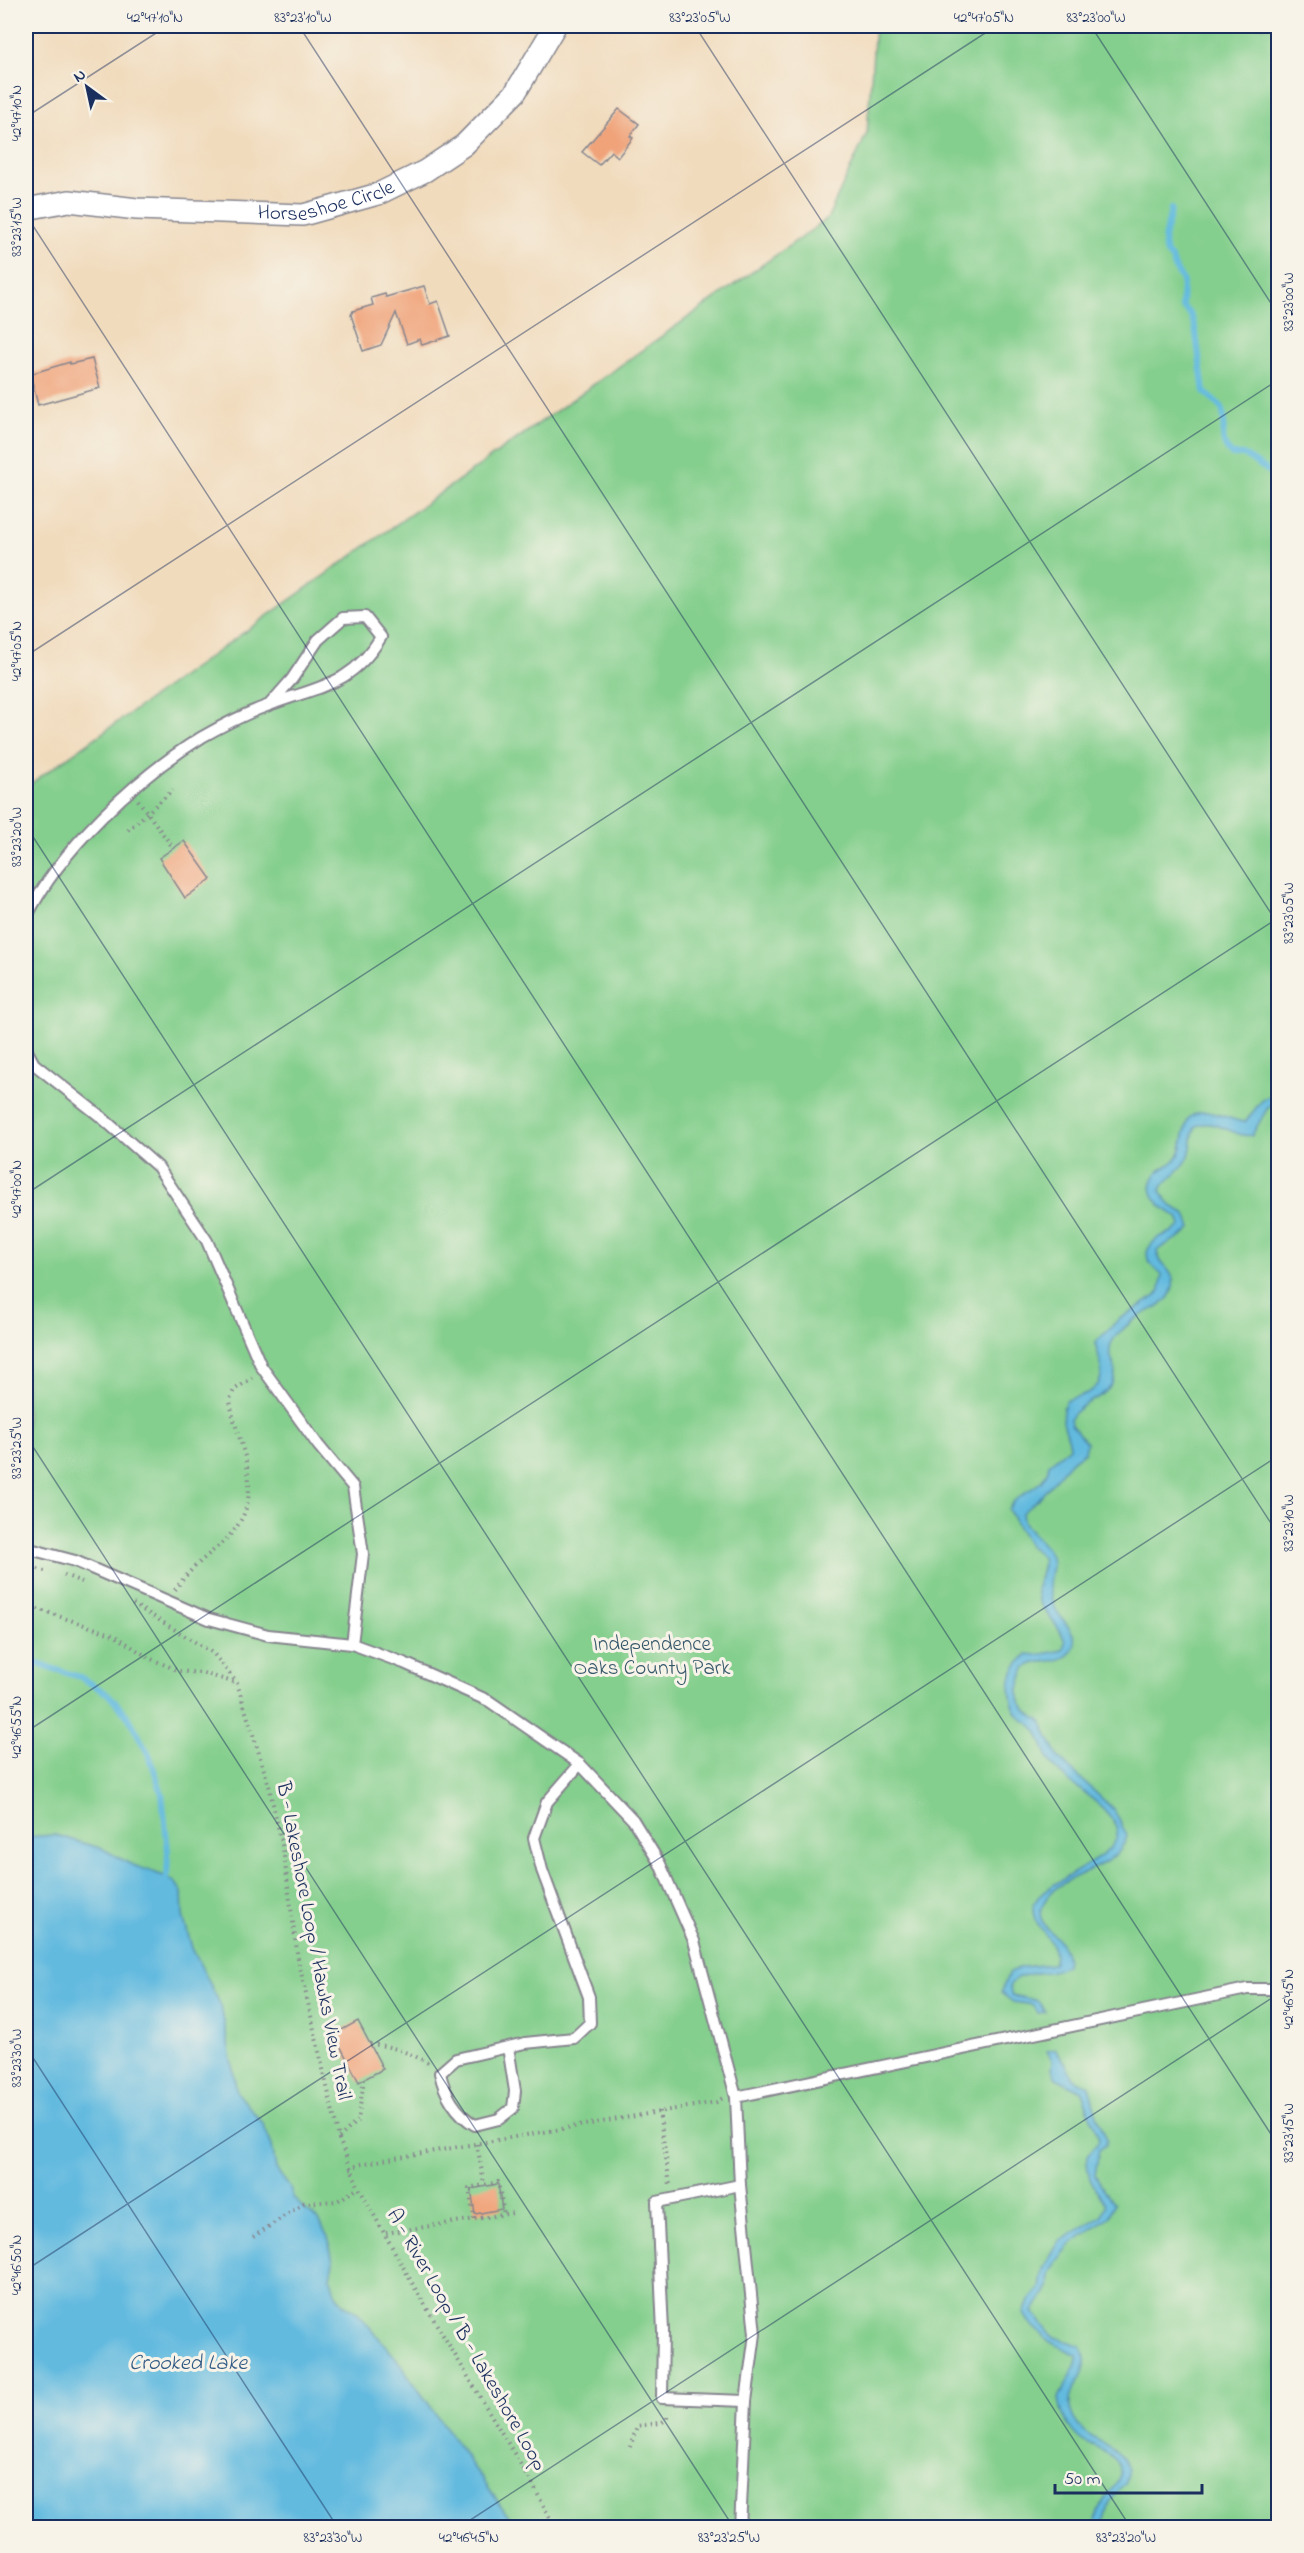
<svg xmlns="http://www.w3.org/2000/svg" width="1304" height="2553" font-family="'Indie Flower',sans-serif">
<style>
.green{fill:#84cf8d;stroke:#507f76;stroke-width:1.5}
.water{fill:#62badf;stroke:#3e749e;stroke-width:1.5}
.lines{fill:none;stroke-linecap:round;stroke-linejoin:round}
.stream{stroke:#62badf;stroke-width:6}
.building{fill:#f0a379}
.lane-casing{stroke:#86858e;stroke-width:14}
.street-casing{stroke:#86858e;stroke-width:24}
.path{stroke:#86858e;stroke-width:4;stroke-dasharray:1.5 4.5;stroke-linecap:butt}
.lane{stroke:#fff;stroke-width:10}
.street{stroke:#fff;stroke-width:21}
.ticks{fill:none;stroke:#1b2f5e;stroke-width:1.5;stroke-opacity:0.45}
.labels{text-anchor:middle;dominant-baseline:central;stroke-width:6;stroke-linejoin:round;paint-order:stroke}
.street-label{font-size:21px;fill:#1b2f5e;stroke:#f7f3e8}
.park-label{font-size:21px;fill:#35576a;stroke:#f7f3e8}
.water-label{font-size:22px;font-style:italic;fill:#305985;stroke:#f7f3e8}
.neatline{fill:none;stroke:#1b2f5e;stroke-width:2}
.ticks-label{font-size:15px;text-anchor:middle;fill:#1b2f5e}
</style>
<rect width="100%" height="100%" fill="#f7f3e8"/>
<filter id="ink" filterUnits="userSpaceOnUse"><feTurbulence type="fractalNoise" baseFrequency=".0167" numOctaves="2"/><feDisplacementMap in="SourceGraphic" scale="12" xChannelSelector="R" yChannelSelector="G"/><feConvolveMatrix kernelMatrix="1 2 1 2 8 2 1 2 1" color-interpolation-filters="sRGB"/></filter>
<filter id="wash" filterUnits="userSpaceOnUse"><feTurbulence type="fractalNoise" baseFrequency=".008" numOctaves="4" result="noise"/><feDisplacementMap in="SourceGraphic" scale="24" xChannelSelector="R" yChannelSelector="G"/><feGaussianBlur stdDeviation="1.35" result="paint"/><feColorMatrix in="noise" values="0 0 0 0 0 0 0 0 0 0 0 0 0 0 0 0 0 1.4 0 .05"/><feComposite in="paint" operator="in"/></filter>
<g filter="url(#wash)">
<rect width="100%" height="100%" fill="#f1dbbd"/>
<!-- green -->
<path class="green" d="M875,26H1278V2527H26V787L827,219L867,133Z"/>
<!-- water -->
<g class="water">
<path d="M1278,1094V1104L1273,1103L1267,1109L1252,1135C1234,1139 1218,1117 1196,1126C1190,1136 1193,1148 1188,1158C1182,1172 1166,1177 1160,1191L1171,1206L1186,1214L1191,1228C1182,1240 1167,1241 1157,1251C1159,1268 1176,1269 1173,1287C1169,1305 1153,1308 1140,1316C1132,1320 1125,1327 1119,1333C1097,1353 1123,1364 1112,1384C1103,1400 1080,1402 1070,1418L1071,1425L1087,1443L1085,1452L1071,1461L1041,1496L1022,1513C1022,1531 1043,1539 1050,1554C1055,1565 1049,1575 1049,1586C1049,1593 1052,1601 1055,1608C1061,1620 1084,1638 1071,1652C1059,1666 1039,1657 1025,1668L1018,1692L1020,1702L1029,1713L1041,1721L1058,1757L1114,1810L1127,1836C1114,1877 1054,1869 1041,1909C1034,1928 1072,1939 1066,1965C1049,1978 1019,1967 1009,1987L1012,1995L1038,2001L1045,2012L1038,2013L1033,2005L1013,2002L1001,1993L1009,1972L1022,1967L1053,1964C1064,1939 1020,1922 1037,1899C1053,1877 1120,1858 1117,1831C1115,1812 1081,1791 1067,1780C1058,1772 1049,1763 1045,1751C1042,1744 1041,1737 1036,1730C1032,1724 1024,1722 1019,1716C1010,1705 1008,1685 1013,1672C1015,1666 1023,1659 1027,1654L1038,1655L1063,1650L1065,1642C1060,1623 1040,1613 1037,1594C1035,1581 1046,1569 1042,1557L1029,1546L1008,1509L1014,1501L1041,1482L1047,1473L1049,1464L1070,1447C1068,1430 1057,1419 1066,1401C1073,1397 1082,1396 1089,1392C1110,1381 1099,1360 1095,1343L1118,1320L1156,1296L1160,1290L1162,1275L1148,1261L1147,1252C1157,1230 1171,1238 1181,1225L1178,1217C1162,1209 1141,1193 1157,1173C1162,1167 1171,1165 1176,1159C1185,1149 1182,1130 1189,1118C1205,1103 1226,1120 1245,1122L1263,1099Z"/>
<path d="M55,1835L103,1849L130,1864L167,1877L175,1882L182,1892L183,1916L192,1948L221,2006L237,2092L263,2124L272,2146L276,2169L290,2188L293,2197L303,2208L319,2220L328,2237L333,2262L330,2277L335,2292L343,2304L357,2312L396,2358L516,2527H26V1837Z"/>
<path d="M1055,2049L1065,2062L1072,2077L1089,2086L1097,2116L1107,2140L1106,2145L1099,2150L1095,2175L1114,2204L1110,2216L1072,2243L1057,2261L1050,2274L1049,2288L1033,2312L1052,2336L1081,2346C1082,2350 1085,2355 1085,2360C1087,2379 1064,2391 1071,2412C1081,2443 1115,2439 1129,2468L1126,2483L1109,2501L1102,2527H1093C1098,2518 1100,2507 1105,2497C1110,2488 1122,2481 1120,2469C1118,2453 1091,2448 1080,2439C1068,2429 1061,2414 1059,2398L1077,2364V2355L1050,2342L1029,2322L1024,2314L1029,2301L1040,2288L1043,2269L1059,2242L1101,2216L1106,2205C1094,2183 1087,2185 1087,2155L1097,2144L1099,2139L1081,2090L1056,2078L1051,2069L1052,2060L1047,2051Z"/>
</g>
<g class="lines">
<!-- stream -->
<g class="stream">
<path d="M1171,209C1170,222 1160,240 1166,252C1167,254 1170,256 1172,259C1175,268 1176,272 1183,280L1182,306L1190,314L1195,327L1204,392C1210,397 1219,403 1222,409C1229,427 1215,438 1232,455H1244L1278,477"/>
<path d="M26,1660L80,1677L108,1694L129,1718L150,1757L162,1794L168,1851L167,1877"/>
</g>
</g>
<g id="blocks">
<!-- building -->
<g class="building">
<path d="M619,109L639,124L630,136L633,138L618,157L611,151L599,165L582,152Z"/>
<path d="M424,286L430,304L438,301L450,336L422,345L420,339L407,344L396,313L381,345L363,351L351,315L353,311L373,305L371,298L385,294L386,297Z"/>
<path d="M92,359L100,388L38,405L30,374L70,362V364Z"/>
<path d="M184,841L211,879L185,898L159,858Z"/>
<path d="M358,2021L383,2069L359,2082L334,2034Z"/>
<path d="M498,2184L502,2209L475,2214L471,2189Z"/>
</g>
</g>
</g>
<g filter="url(#ink)">
<use href="#blocks" fill-opacity="0" stroke="#86858e" stroke-width="1.5"/>
<g class="lines">
<defs>
<g id="lane">
<path d="M26,918C60,849 136,778 202,737C223,725 249,712 272,704C320,686 352,685 381,637L365,617L343,618L318,640L292,679L270,704"/>
<path d="M26,1049L34,1064L100,1116L158,1167L207,1241L261,1366L318,1445L353,1487L363,1554L352,1644"/>
<path d="M26,1548L75,1561L209,1619L268,1635L352,1644L404,1663L489,1701L580,1764L633,1820L660,1864L694,1941L736,2097L740,2185L755,2334L746,2401L740,2528"/>
<path d="M508,2047L515,2091L513,2108L499,2119L475,2125C456,2114 444,2093 440,2073L456,2059L525,2043L574,2038L590,2023L589,1997L542,1870L534,1838L547,1802L580,1764"/>
<path d="M736,2097L1247,1989H1278"/>
<path d="M740,2185L657,2202L663,2331L662,2398L746,2401"/>
</g>
<g id="street">
<path id="s1" d="M26,209L69,201L137,209L303,215L378,194L425,171L464,145L515,93L555,26"/>
</g>
</defs>
<!-- lane casing -->
<use href="#lane" class="lane-casing"/>
<!-- street casing -->
<use href="#street" class="street-casing"/>
<!-- path -->
<g class="path">
<path d="M138,800L171,845"/>
<path d="M128,830L173,790"/>
<path d="M26,1566L45,1571"/>
<path d="M64,1575L82,1582"/>
<path d="M175,1590C207,1542 260,1538 247,1466C243,1443 232,1422 230,1399L234,1390L252,1378"/>
<path d="M133,1604L213,1653L237,1683L269,1786L283,1849L298,1959L339,2139L359,2188L416,2290L533,2485L555,2528"/>
<path d="M26,1605L114,1635L149,1658L179,1671L203,1673L236,1683"/>
<path d="M370,2044C393,2046 410,2053 430,2064"/>
<path d="M659,2111L670,2185"/>
<path d="M339,2138L358,2120L364,2079"/>
<path d="M477,2144L484,2184"/>
<path d="M350,2169L360,2164L716,2102L723,2098"/>
<path d="M474,2219L469,2188L498,2182L504,2214"/>
<path d="M386,2233L513,2213"/>
<path d="M253,2237L304,2203L337,2201L359,2188"/>
<path d="M630,2447L637,2426L661,2423L667,2419V2413"/>
</g>
<!-- lane -->
<use href="#lane" class="lane"/>
<!-- street -->
<use href="#street" class="street"/>
</g>
</g>
<!-- ticks -->
<path class="ticks" d="M299,26L1278,1534M695,26L1278,924M1091,26L1278,314M26,117L167,26M26,215L1278,2145M26,656L996,26M26,826L1131,2528M26,1194L1278,380M26,1436L734,2528M26,1732L1278,918M26,2047L338,2528M26,2270L1278,1456M458,2528L1278,1994"/>
<g class="labels">
<!-- street labels -->
<g class="street-label">
<text stroke="none"><textPath href="#s1" startOffset="303">Horseshoe Circle</textPath></text>
<text transform="translate(313 1941) rotate(79)">B - Lakeshore Loop / Hawks View Trail</text>
<text transform="translate(466 2340) rotate(60)">A - River Loop / B - Lakeshore Loop</text>
</g>
<!-- park labels -->
<g class="park-label">
<text x="652" y="1645">Independence<tspan x="652" dy="24">Oaks County Park</tspan></text>
</g>
<!-- water labels -->
<g class="water-label">
<text x="188" y="2364">Crooked Lake</text>
</g>
</g>
<!-- margin -->
<rect width="1304" height="2553" fill="none" stroke="#f7f3e8" stroke-width="66"/>
<!-- north arrow -->
<g transform="translate(87 87) rotate(327)" stroke="#f7f3e8" stroke-width="4.5" paint-order="stroke">
<path d="M0-4.5L10 22L0 15L-10 22Z" fill="#1b2f5e"/>
<text y="-9" font-size="16" font-weight="bold" text-anchor="middle" fill="#1b2f5e">N</text>
</g>
<!-- scale -->
<path d="M1055 2484v9h147v-9" fill="none" stroke="#1b2f5e" stroke-width="3"/>
<text x="1064" y="2484" font-size="18" fill="#1b2f5e" stroke="#f7f3e8" stroke-width="4.5" paint-order="stroke">50 m</text>
<rect x="33" y="33" width="1238" height="2487" class="neatline"/>
<g class="ticks-label">
<text x="155" y="22">42°47'10"N</text>
<text x="303" y="22">83°23'10"W</text>
<text x="700" y="22">83°23'05"W</text>
<text x="984" y="22">42°47'05"N</text>
<text x="1096" y="22">83°23'00"W</text>
<text transform="translate(16 113) rotate(-90)" y="5">42°47'10"N</text>
<text transform="translate(16 227) rotate(-90)" y="5">83°23'15"W</text>
<text transform="translate(1288 302) rotate(-90)" y="5">83°23'00"W</text>
<text transform="translate(16 651) rotate(-90)" y="5">42°47'05"N</text>
<text transform="translate(16 837) rotate(-90)" y="5">83°23'20"W</text>
<text transform="translate(1288 913) rotate(-90)" y="5">83°23'05"W</text>
<text transform="translate(16 1189) rotate(-90)" y="5">42°47'00"N</text>
<text transform="translate(16 1448) rotate(-90)" y="5">83°23'25"W</text>
<text transform="translate(1288 1523) rotate(-90)" y="5">83°23'10"W</text>
<text transform="translate(16 1727) rotate(-90)" y="5">42°46'55"N</text>
<text transform="translate(1288 1999) rotate(-90)" y="5">42°46'45"N</text>
<text transform="translate(16 2058) rotate(-90)" y="5">83°23'30"W</text>
<text transform="translate(1288 2133) rotate(-90)" y="5">83°23'15"W</text>
<text transform="translate(16 2265) rotate(-90)" y="5">42°46'50"N</text>
<text x="333" y="2542">83°23'30"W</text>
<text x="469" y="2542">42°46'45"N</text>
<text x="729" y="2542">83°23'25"W</text>
<text x="1126" y="2542">83°23'20"W</text>
</g>
</svg>
